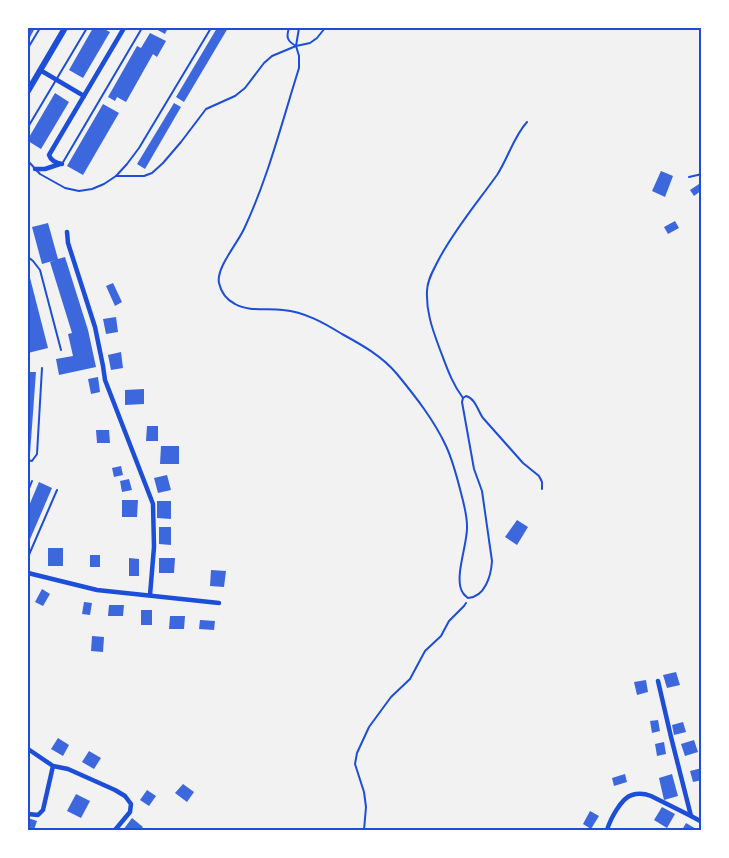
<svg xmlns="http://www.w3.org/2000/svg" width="729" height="858" font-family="'Nunito Sans',sans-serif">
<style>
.building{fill:#3d67dc}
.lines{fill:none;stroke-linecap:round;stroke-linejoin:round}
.path{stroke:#1d4ed8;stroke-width:2}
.service{stroke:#1d4ed8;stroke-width:2}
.minor{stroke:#1d4ed8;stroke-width:4.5}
.secondary{stroke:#1d4ed8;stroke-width:6}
.neatline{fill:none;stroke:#1d4ed8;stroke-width:2}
</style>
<rect width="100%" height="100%" fill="#f2f2f2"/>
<!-- building -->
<g class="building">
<path d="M28,28H35L28,41Z"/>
<path d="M93,28H102L110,32L83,78L69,70Z"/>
<path d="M154,28H168L165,34Z"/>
<path d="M217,28H228L184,102L176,97Z"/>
<path d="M150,33L166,41L157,57L153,54L126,102L117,97L115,101L108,97L137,46L141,48Z"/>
<path d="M55,93L69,102L41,149L28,141V139Z"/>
<path d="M174,103L181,107L145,169L137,164Z"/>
<path d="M103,104L119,113L83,175L67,166Z"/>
<path d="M661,171L673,176L665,197L652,191Z"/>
<path d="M699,184L702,187V190L694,196L690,190Z"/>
<path d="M675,221L679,228L668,234L664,227Z"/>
<path d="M48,223L58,259L65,257L88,330L96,367L59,375L56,359L73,356L68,334L72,333L50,262L56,260L42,264L32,227Z"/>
<path d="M28,270L48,348L28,353Z"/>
<path d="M113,283L122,302L115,306L106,286Z"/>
<path d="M116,317L118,332L106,334L103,319Z"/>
<path d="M121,352L123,368L111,370L108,355Z"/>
<path d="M28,372H36L30,454H28Z"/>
<path d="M98,377L100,392L91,394L88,379Z"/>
<path d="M144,389V404L125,405V390Z"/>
<path d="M147,426H158V441H146Z"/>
<path d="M96,430H109L110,443H97Z"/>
<path d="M161,446H179V464H160Z"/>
<path d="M121,466L123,475L114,477L112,468Z"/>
<path d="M167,475L171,490L158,493L154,478Z"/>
<path d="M129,479L132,490L122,492L120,481Z"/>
<path d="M39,482L52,488L28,544V508Z"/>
<path d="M122,500H138L137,517H122Z"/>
<path d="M157,501H171V519L157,518Z"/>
<path d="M517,520L528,527L517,545L505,537Z"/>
<path d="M159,527H171V545L159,544Z"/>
<rect x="48" y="548" width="15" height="18"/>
<rect x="90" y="555" width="10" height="12"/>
<path d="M129,558L139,559V576H129Z"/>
<path d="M159,558H175L174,573H159Z"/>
<path d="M211,570L226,571L224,587L210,586Z"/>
<path d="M42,589L50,594L43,606L35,602Z"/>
<path d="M84,602L92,603L90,615L82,614Z"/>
<path d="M109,605H124L123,616H108Z"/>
<rect x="141" y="610" width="11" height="15"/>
<path d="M170,616H185L184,629H169Z"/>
<path d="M200,620L215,621L214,630L199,629Z"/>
<path d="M92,636L104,637L103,652L91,651Z"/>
<path d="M676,672L680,685L667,688L663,675Z"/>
<path d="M646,680L648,692L637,695L634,682Z"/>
<path d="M658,720L660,731L652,733L650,721Z"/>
<path d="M683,722L686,732L674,735L672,725Z"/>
<path d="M58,738L69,745L63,756L51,749Z"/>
<path d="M694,740L698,752L685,756L681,744Z"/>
<path d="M664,742L666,754L657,756L655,744Z"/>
<path d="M89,751L101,758L94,769L82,762Z"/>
<path d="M702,768V780L693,782L690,771Z"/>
<path d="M625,774L627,782L614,786L612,778Z"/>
<path d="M672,774L678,796L664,800L659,778Z"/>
<path d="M183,784L194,792L187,802L175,793Z"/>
<path d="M147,790L156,796L149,806L140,800Z"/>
<path d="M76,794L90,801L81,818L67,811Z"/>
<path d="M662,807L675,814L667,828L654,820Z"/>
<path d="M590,811L599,816L591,829L583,824Z"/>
<path d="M28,818L37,821L34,830H28Z"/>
<path d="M132,818L143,827L140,830H123Z"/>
<path d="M686,823L698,830H682Z"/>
</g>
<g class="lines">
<!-- path -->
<path class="path" d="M364,830L366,807L364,792L355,764L357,753L369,727L391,697L410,679L425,651L441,636L449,621L464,606L466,603"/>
<!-- service -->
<g class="service">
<path d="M289,28C286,37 287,41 296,46"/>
<path d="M299,28L296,46L299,56V68C282,122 268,178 244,229C237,244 216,268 219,283C221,292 227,300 235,304C249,312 268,308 283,310C305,312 324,323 342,334C362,345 382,356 397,374C415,396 434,420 446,446C453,461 457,477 461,493C464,504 467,515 467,526C468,544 453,579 463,593C464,595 467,597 468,598C485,597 491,576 492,561L482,491L474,469L462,402L463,398L466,396C475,398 478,411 483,418L523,463L539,476L542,482V489"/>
<path d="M28,48L40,28"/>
<path d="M28,127L87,28"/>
<path d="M28,161L40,174L65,188L79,191L92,189L104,184L116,176H144L152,173L163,163L181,142L206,109L235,96L245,88L264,63L272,56L296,46L310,43L317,38L325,28"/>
<path d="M62,164L142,28"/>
<path d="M116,176L127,164L139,148L211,28"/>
<path d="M689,177L702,174"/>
<path d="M28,257L33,261L40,270L61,350"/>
<path d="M463,398C451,382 446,365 439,347C432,328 426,311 427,291C427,280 434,269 439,259C455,229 477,203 497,175C508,158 514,136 527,122"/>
<path d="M28,460L32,461L37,454L42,368"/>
<path d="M28,491L32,481"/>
<path d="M28,557L57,490"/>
</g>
<!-- minor -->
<g class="minor">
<path d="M40,70L84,96"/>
<path d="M62,164C56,163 51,161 49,155L124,28"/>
<path d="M35,169H45L60,164"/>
<path d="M67,232L68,243L95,327L103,366L105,380L153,504L154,547L150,595"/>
<path d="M28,573L97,590L219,603"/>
<path d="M658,681L671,737L691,816"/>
<path d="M28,749L53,766L68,769L115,790L125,796L131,804L130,812L115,830"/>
<path d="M28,814L38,815L43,810L53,766"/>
<path d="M607,830C610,820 621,798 632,795C638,793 646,794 651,796L691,816L702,822"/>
</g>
<!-- secondary -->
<path class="secondary" d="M28,91L65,28"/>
</g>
<!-- border -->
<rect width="729" height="858" fill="none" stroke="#ffffff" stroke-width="58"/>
<rect x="29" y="29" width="671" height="800" class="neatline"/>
</svg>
